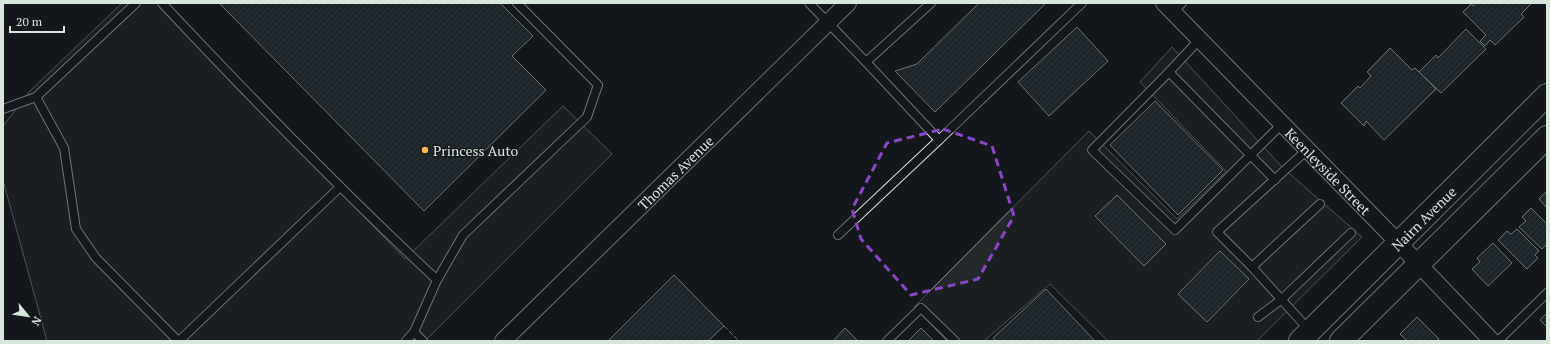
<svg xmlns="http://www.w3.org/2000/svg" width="1550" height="344" font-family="'PT Serif',serif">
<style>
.parking{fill:#24282b;stroke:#939e99}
.building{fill:url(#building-hatch);stroke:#d8e6dc}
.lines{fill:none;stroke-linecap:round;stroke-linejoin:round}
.lane-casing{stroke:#d8e6dc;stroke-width:10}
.street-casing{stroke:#d8e6dc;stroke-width:18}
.secondary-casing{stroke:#d8e6dc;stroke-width:24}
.lane{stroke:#14181c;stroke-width:8}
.street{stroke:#14181c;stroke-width:16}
.secondary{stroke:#14181c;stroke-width:22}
.fence{stroke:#d8e6dc;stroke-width:1;stroke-dasharray:5 2;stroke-linecap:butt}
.marked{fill:none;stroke:#8948c3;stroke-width:3;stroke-dasharray:8 5;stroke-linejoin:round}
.poi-dot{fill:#ffb74d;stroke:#14181c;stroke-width:1.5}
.labels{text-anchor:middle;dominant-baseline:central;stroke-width:3;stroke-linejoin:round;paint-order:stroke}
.poi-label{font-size:14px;fill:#d8e6dc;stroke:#14181c;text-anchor:start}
.street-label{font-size:14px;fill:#d8e6dc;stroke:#14181c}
</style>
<defs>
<pattern id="building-hatch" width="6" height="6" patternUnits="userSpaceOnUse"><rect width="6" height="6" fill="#2c363c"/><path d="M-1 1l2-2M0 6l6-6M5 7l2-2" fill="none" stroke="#4a5358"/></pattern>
</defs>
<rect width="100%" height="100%" fill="#14181c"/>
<!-- parking -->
<g class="parking">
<path d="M122,3H160L405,259L563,106L612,154L425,341H47L3,180V126L30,91Z"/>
<path d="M1172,47L1283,168L1362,237L1257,341H1108L1050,284L984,341H947L914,307L1089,131L1177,219L1226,171L1140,82Z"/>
</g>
<!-- building -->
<g class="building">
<path d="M219,3H500L533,36L512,56L546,90L424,211Z"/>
<path d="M979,3H1046L935,112L895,71L917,64Z"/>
<path d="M1475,3H1531V4L1521,14L1524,17L1495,45L1490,40L1485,46L1480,41L1486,35L1463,12L1471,4L1473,6Z"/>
<path d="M1077,27L1108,61L1049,116L1018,82Z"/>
<path d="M1466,29L1486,49L1441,93L1419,72L1436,55L1438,58Z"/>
<path d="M1390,48L1412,70L1415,68L1436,89L1384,140L1366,121L1364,126L1341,103L1358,86L1360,88L1371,76L1367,72Z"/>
<path d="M1155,101L1223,170L1178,215L1110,145Z"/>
<path d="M1547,191V208L1539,199Z"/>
<path d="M1117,195L1166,244L1144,266L1095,216Z"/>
<path d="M1531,208L1547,224V246L1546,245L1542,249L1519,227L1526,221L1522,217Z"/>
<path d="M1517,229L1539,251L1535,255L1538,258L1527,269L1498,240L1507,231L1511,234Z"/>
<path d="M1493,243L1512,263L1488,286L1472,269L1480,262L1477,258Z"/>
<path d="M1220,251L1249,279L1207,322L1178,294Z"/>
<path d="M674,275L724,326L708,341H608Z"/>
<path d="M1046,289L1095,341H996L993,338Z"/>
<path d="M1547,313V327L1540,320Z"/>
<path d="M1417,317L1439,339L1437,341H1407L1400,334Z"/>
<path d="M845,328L858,341H833Z"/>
<path d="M921,328L934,341H908Z"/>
</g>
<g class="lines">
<defs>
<g id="lane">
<path d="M162,3C251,98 342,191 437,280"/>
<path d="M809,3L866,62L931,3"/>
<path d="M1173,12L1182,3"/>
<path d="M1199,40L1169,72L1275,180"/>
<path d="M866,62L939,140L1082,3"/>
<path d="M1169,72L1092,150L1175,230L1282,124"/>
<path d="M36,97L136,3"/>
<path d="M3,109L36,97L64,148L76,229L96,258L178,341"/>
<path d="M1307,150L1217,232L1252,267L1309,330"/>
<path d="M838,235L939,140"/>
<path d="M1252,267L1320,204"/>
<path d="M1258,317L1282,299L1351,233"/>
<path d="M414,332L423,341"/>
<path d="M179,341L340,187"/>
<path d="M406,341L414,332L437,280L463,235L587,117L598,85L517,3"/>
<path d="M887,341L921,308L955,341"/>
<path d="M1498,341L1547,293"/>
</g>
<g id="street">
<path id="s1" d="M1164,3L1387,231L1492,341"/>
<path id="s2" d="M503,341L848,3"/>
</g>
<g id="secondary">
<path id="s3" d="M1300,341L1547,95"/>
<path d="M1341,341L1547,137"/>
</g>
</defs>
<!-- lane casing -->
<use href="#lane" class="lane-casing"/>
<!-- street casing -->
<use href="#street" class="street-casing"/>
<!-- secondary casing -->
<use href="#secondary" class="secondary-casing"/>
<!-- lane -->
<use href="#lane" class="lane"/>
<!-- street -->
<use href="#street" class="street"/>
<!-- secondary -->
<use href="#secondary" class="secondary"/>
<!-- fence -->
<path class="fence" d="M724,326L739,341"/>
</g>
<!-- marked area -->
<path d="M0 0H1550V344H0ZM943,129L992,146L1014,216L978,279L911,295L861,239L852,209L887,143Z" fill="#14181c" fill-opacity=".55" fill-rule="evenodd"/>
<path class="marked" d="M943,129L992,146L1014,216L978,279L911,295L861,239L852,209L887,143Z"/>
<!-- markers -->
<circle class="poi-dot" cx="425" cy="150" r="4"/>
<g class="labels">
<!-- poi labels -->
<g class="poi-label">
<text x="433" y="150">Princess Auto</text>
</g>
<!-- street labels -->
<g class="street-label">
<text stroke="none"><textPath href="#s1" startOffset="235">Keenleyside Street</textPath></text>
<text stroke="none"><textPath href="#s2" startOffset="241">Thomas Avenue</textPath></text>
<text stroke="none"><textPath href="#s3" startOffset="174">Nairn Avenue</textPath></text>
</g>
</g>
<!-- border -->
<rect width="1550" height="344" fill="none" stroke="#d8e6dc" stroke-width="8"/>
<!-- north arrow -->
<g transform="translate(28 316) rotate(120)" stroke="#14181c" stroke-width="3" paint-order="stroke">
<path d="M0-3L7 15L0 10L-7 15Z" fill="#d8e6dc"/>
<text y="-6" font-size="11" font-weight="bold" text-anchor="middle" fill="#d8e6dc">N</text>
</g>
<!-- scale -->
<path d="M10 26v6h54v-6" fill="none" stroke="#d8e6dc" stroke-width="2"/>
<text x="16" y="26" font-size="12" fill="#d8e6dc" stroke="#14181c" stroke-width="3" paint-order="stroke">20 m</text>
</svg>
